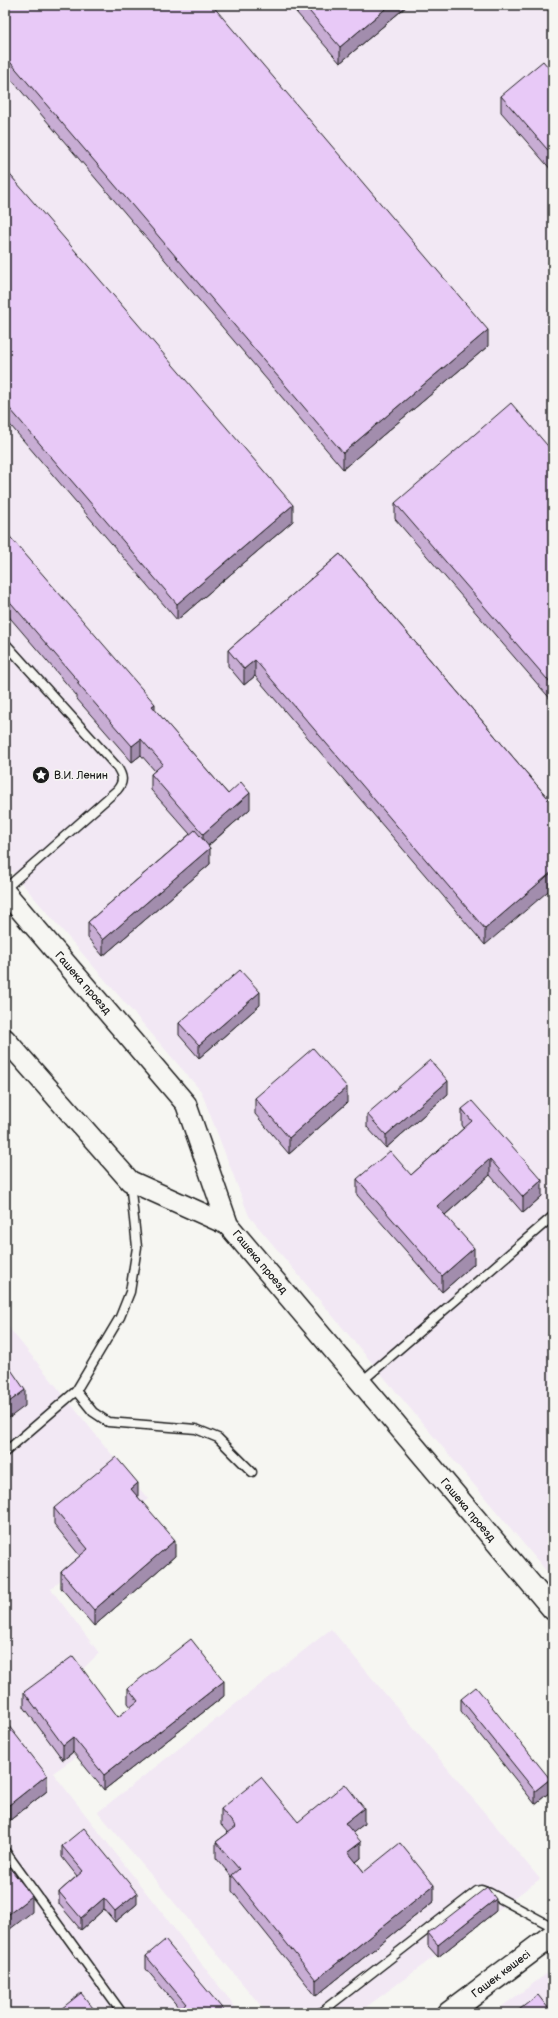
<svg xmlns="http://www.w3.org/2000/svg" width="558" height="2018" font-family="'Balsamiq Sans',sans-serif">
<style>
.built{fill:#f2e8f4}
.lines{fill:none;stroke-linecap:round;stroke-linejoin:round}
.service-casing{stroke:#1c1c1c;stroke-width:11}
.tertiary-casing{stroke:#1c1c1c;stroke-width:23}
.secondary-casing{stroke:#1c1c1c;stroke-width:25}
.service{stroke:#f6f6f2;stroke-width:8}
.tertiary{stroke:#f6f6f2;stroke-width:20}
.secondary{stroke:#f6f6f2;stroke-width:22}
.wall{fill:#c8add4;stroke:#1c1c1c}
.shaded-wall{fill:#a28dad;stroke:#1c1c1c}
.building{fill:#e8c9f7;stroke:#1c1c1c}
.labels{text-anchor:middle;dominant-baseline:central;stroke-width:3;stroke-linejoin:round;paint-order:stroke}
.poi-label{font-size:11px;fill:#1c1c1c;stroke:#f6f6f2;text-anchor:start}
.street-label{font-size:11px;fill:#1c1c1c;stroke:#f6f6f2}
</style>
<rect width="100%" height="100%" fill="#f6f6f2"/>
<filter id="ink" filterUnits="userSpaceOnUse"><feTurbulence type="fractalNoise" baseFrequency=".025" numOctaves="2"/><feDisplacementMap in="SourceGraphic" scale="8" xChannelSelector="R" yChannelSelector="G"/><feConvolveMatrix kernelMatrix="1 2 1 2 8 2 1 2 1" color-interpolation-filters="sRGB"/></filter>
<g filter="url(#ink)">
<!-- built -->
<g class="built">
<path d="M5,5H553V1579L249,1216L201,1091L5,864Z"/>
<path d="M5,1323L148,1499L51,1589L99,1653L78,1674L120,1726L53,1773L240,2013H5Z"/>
<path d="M331,1629L540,1879L358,2013H267L98,1812Z"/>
<path d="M553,1969V2013H493Z"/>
</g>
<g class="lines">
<defs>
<g id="service">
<path d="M5,643L117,767C123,776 124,782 117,790L5,889"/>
<path d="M361,1382L553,1216"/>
<path d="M76,1391L93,1412L108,1422L196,1429L218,1438L252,1472"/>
<path d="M5,1452L76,1391L120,1317L130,1292L137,1247L130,1182"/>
<path d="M5,1851L122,2013"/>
<path d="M320,2013L477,1891L481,1890L490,1893L553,1927"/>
</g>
<g id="tertiary">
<path d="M5,892L186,1104L228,1225L553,1610"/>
<path d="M5,1039L130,1181L228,1225"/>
</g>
<path id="secondary" d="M449,2013L553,1935"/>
</defs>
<!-- service casing -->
<use href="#service" class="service-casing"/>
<!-- tertiary casing -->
<use href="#tertiary" class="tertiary-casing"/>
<!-- secondary casing -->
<use href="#secondary" class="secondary-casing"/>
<!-- service -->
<use href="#service" class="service"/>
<!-- tertiary -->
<use href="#tertiary" class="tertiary"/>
<!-- secondary -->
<use href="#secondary" class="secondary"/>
</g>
<!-- wall -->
<g class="wall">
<path d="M5,5L488,346L343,469L5,72Z"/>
<path d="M290,5H408L340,63Z"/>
<path d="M553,73V172L501,112V96Z"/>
<path d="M5,169L293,521L177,620L5,419Z"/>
<path d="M553,452V702L395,519V503Z"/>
<path d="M5,531L155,710L228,794L250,809L208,846L210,864L103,956L88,938V922L190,834L151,790V774L155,771L141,755L132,762L77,699V696L5,612Z"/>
<path d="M340,554L553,804L485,945L255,676L244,685L228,666V650Z"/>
<path d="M260,1005L199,1058L179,1035V1023Z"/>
<path d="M448,1094L386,1148L367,1127V1114Z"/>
<path d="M255,1098L347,1103L289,1154L255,1114Z"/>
<path d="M462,1109L542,1196L523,1213L490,1175L445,1215L474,1264L442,1292L357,1195V1179L411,1175L464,1128L462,1125Z"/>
<path d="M138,1497L175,1556L94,1626L61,1588V1572L80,1556L54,1524V1508Z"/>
<path d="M128,1688L224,1696L104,1790L73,1752L63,1760L24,1707V1692L118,1717L131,1707L128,1703Z"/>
<path d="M461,1699L550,1792L535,1804L461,1711Z"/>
<path d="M5,1721L47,1791L9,1821L5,1816Z"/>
<path d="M221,1809L298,1822L364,1824L353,1832L361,1858L356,1862L364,1872L434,1901L316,1996L232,1891V1877L216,1858V1842L228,1833L221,1825Z"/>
<path d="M62,1846L137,1904L115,1922L104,1909L81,1930L59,1904V1892L77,1876L62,1857Z"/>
<path d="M496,1911L438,1957L428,1946V1933Z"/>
<path d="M146,1956L226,2013H179L180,2009L146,1969Z"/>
</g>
<!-- shaded-wall -->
<g class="shaded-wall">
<path d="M390,5H408L340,63V47Z"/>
<path d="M488,330V346L343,469V453Z"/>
<path d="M293,505V521L177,620V604Z"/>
<path d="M255,660V676L244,685V669Z"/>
<path d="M155,704V720L152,706Z"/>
<path d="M141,739V755L132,762V746Z"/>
<path d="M250,793V809L203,850V834Z"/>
<path d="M210,848V864L103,956V940Z"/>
<path d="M553,871V887L485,945V929Z"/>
<path d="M260,992V1005L199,1058V1045Z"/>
<path d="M448,1081V1094L386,1148V1135Z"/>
<path d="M347,1087V1103L289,1154V1138Z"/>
<path d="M490,1159V1175L437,1222V1206Z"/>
<path d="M542,1180V1196L523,1213V1197Z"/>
<path d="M474,1248V1264L442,1292V1276Z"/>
<path d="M25,1390V1406L5,1421V1405Z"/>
<path d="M138,1483V1499L131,1489Z"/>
<path d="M175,1540V1556L94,1626V1610Z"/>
<path d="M224,1681V1696L104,1790V1775Z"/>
<path d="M73,1737V1752L63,1760V1745Z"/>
<path d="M47,1775V1791L9,1821V1805Z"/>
<path d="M550,1779V1792L535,1804V1791Z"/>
<path d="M364,1808V1824L345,1839V1823Z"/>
<path d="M361,1842V1858L348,1868V1852Z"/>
<path d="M434,1885V1901L316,1996V1980Z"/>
<path d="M137,1893V1904L115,1922V1911Z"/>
<path d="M32,1896V1912L5,1933V1917Z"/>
<path d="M104,1898V1909L81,1930V1918Z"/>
<path d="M496,1899V1911L438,1957V1945Z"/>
</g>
<!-- building -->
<g class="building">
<path d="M5,5H212L488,330L343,453L5,56Z"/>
<path d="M304,5H390L340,47Z"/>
<path d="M543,61L553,73V156L501,96Z"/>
<path d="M5,169L293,505L177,604L5,403Z"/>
<path d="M511,403L553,452V686L395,503Z"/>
<path d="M5,531L155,704L152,706L228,794L241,782L250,793L203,834L151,774L163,764L141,739L132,746L77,683L79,682L5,596Z"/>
<path d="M340,554L553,804V871L485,929L255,660L244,669L228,650Z"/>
<path d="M195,830L210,848L103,940L88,922Z"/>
<path d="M240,970L260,992L199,1045L179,1023Z"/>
<path d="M313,1048L347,1087L289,1138L255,1098Z"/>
<path d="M430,1060L448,1081L386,1135L367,1114Z"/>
<path d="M472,1101L542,1180L523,1197L490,1159L437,1206L474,1248L442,1276L357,1179L390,1151L411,1175L472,1121L462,1109Z"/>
<path d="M5,1361L25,1390L5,1405Z"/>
<path d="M116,1457L138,1483L131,1489L175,1540L94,1610L61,1572L88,1549L54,1508Z"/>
<path d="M191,1639L224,1681L104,1775L73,1737L63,1745L24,1692L73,1656L118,1717L138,1701L128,1688Z"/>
<path d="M476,1687L550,1779L535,1791L461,1699Z"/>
<path d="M5,1721L47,1775L9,1805L5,1800Z"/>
<path d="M261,1777L298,1822L345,1784L364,1808L345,1823L361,1842L348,1852L364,1872L400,1843L434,1885L316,1980L232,1875L239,1869L216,1842L236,1827L221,1809Z"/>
<path d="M84,1828L137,1893L115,1911L104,1898L81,1918L59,1892L83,1871L62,1846Z"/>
<path d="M5,1862L32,1896L5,1917Z"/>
<path d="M487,1887L496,1899L438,1945L428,1933Z"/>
<path d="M165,1940L226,2013H182L179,2009L186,2004L146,1956Z"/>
<path d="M81,1993L97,2013H56Z"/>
<path d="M538,1995L552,2013H515Z"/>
</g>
</g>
<!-- icons -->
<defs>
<symbol id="sight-disc" viewBox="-11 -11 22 22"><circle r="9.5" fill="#1c1c1c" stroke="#f6f6f2"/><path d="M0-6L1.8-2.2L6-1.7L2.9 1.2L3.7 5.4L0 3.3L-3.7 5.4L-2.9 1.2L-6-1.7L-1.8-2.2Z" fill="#fff"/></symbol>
</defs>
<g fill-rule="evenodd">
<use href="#sight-disc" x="31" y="765" width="20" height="20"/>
</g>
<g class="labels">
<!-- poi labels -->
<g class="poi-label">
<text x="54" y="775">В.И. Ленин</text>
</g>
<!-- street labels -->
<g class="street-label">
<text transform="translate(83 983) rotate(49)">Гашека проезд</text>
<text transform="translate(260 1262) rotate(50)">Гашека проезд</text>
<text transform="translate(468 1510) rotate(50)">Гашека проезд</text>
<text transform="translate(501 1974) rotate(-37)">Гашек көшесі</text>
</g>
</g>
<!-- margin -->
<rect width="558" height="2018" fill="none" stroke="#f6f6f2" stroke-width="20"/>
<rect x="10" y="10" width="538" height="1998" fill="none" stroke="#1c1c1c" stroke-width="1.5" filter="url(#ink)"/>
</svg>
